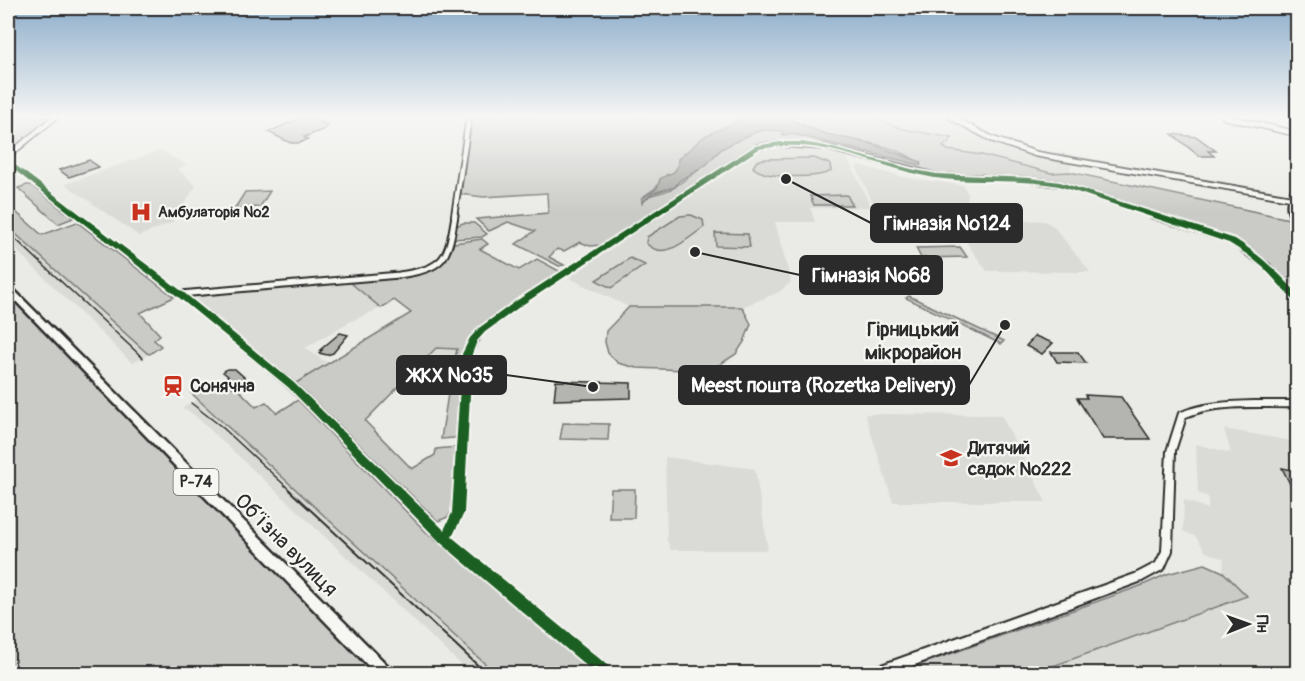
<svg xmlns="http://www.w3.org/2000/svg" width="1305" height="681" font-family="Pangolin,sans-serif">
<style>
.built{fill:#dadad6}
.green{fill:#cacac7;stroke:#7a7a79;stroke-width:1.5}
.water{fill:#a1a19e;stroke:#727270;stroke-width:1.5}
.building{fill:#b4b4b1;stroke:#2b2b2b;stroke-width:1.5}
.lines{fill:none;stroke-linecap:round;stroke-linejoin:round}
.minor-far3-casing{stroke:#2b2b2b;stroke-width:8}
.minor-far2-casing{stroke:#2b2b2b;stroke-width:9}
.minor-far1-casing{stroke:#2b2b2b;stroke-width:11}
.minor-casing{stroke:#2b2b2b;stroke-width:13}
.tertiary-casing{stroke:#2b2b2b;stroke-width:4}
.secondary-casing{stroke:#2b2b2b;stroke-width:5}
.primary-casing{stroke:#2b2b2b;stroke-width:5}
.minor-far3{stroke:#f6f6f2;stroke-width:4.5}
.minor-far2{stroke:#f6f6f2;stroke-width:5}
.minor-far1{stroke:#f6f6f2;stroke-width:7}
.minor{stroke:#f6f6f2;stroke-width:8}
.tertiary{fill:#f6f6f2;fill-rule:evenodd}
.secondary{fill:#f6f6f2;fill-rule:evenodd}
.primary{fill:#f6f6f2;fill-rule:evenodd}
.tram-far1{stroke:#2b2b2b;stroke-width:1.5}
.tram{stroke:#2b2b2b;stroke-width:2}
.cycleway-casing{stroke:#f6f6f2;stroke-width:4}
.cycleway{fill:#1b5e20;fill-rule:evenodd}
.labels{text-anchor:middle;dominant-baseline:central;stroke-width:4.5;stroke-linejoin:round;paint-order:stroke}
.far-poi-label{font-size:15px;font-weight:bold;fill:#2b2b2b;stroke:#f6f6f2;text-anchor:start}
.shield{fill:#f6f6f2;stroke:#686867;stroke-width:1.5}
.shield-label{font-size:16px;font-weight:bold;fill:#2b2b2b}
.poi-label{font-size:18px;font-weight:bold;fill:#2b2b2b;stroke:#f6f6f2;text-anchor:start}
.neighbourhood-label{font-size:20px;font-weight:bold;fill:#2b2b2b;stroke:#f6f6f2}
.near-street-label{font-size:21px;fill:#2b2b2b;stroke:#f6f6f2}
.leader{fill:none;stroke:#2b2b2b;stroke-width:2}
.callout-dot{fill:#2b2b2b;stroke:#f6f6f2;stroke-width:2}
.callout{fill:#2b2b2b;stroke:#2b2b2b;stroke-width:2}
.callout-label{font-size:20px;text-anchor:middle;font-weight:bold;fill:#fff}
</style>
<rect width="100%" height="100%" fill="#eaeae6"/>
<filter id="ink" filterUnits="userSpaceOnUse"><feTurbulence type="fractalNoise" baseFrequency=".0167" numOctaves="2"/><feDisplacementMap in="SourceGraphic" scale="12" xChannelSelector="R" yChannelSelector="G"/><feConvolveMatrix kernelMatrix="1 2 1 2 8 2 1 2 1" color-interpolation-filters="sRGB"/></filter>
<g filter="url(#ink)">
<!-- built -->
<g class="built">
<path d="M871,117H951L1002,143L1072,161L1070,172L1051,173L982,155L948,150L943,147L951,137L903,129Z"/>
<path d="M775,146H805L847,157L871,207L810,208L815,222H775L791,282L779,292L742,307H629L569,278L757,150Z"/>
<path d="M161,150L186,165L178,169L196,186L171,223L139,236L65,184Z"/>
<path d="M858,165L907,178L963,185L968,194L967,202L964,207L952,213L879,215L856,167Z"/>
<path d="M1016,220L1045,221L1053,226L1090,272L987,271L966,242L977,229Z"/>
<path d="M8,227L147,353L150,354L132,363L8,242Z"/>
<path d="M355,280L353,285L381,308L349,322L305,348L328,363L296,383L195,299L201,293Z"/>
<path d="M436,348L457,349L448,388L402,383Z"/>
<path d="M198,399L398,585L495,673H470L275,490L192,413L182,408Z"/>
<path d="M865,414L1001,415L1046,502H893Z"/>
<path d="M1224,429L1297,442V673L1034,674L1247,596L1223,572L1224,559L1206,552L1196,537L1183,531L1184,500L1208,509V497L1198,493L1196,444L1231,453Z"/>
<path d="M665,457L755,469L768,550H671L667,540Z"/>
</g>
<!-- green -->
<g class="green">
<path d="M8,117H53L10,153L8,151V130L13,124L8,122Z"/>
<path d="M472,117H740L741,120L705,136L675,173L666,175C658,188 653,189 642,198H644C654,193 667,193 675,187C685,179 696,173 705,165C711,160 716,153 722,149C740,137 762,126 783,131L782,135L793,134L920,165C900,144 853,141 826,134C812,130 799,124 787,117H871L903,129L952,138L943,147L948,150L982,155L1051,173L1070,172L1289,219L1297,231V293L1258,255L1233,240L1217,233L1061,183L987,178L984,174H974L976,177C951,176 927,173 902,167C852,156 799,129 748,149L601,245L590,246L580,242L564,251L557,249L549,257L564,265L559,266L516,244L535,231L508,222L489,231L476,219L548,213L547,193L483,197L461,194Z"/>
<path d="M814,158L830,164L831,171C819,179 763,179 753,167L757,161L764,159Z"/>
<path d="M27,185H31L73,218L58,224L18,188Z"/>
<path d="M270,191L260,207L235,208L245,192Z"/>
<path d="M847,195L852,205H814L810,196Z"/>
<path d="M8,205L42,235L77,222L174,297L140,313L160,335L154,340L161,346L150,354L147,353L8,227Z"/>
<path d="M691,215L703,220L704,227C688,238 664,263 646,243L647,237L680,216Z"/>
<path d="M463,223H474L487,234L482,237L454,239L456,226Z"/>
<path d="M715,233L748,234L750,247L716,246Z"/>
<path d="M482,239L488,244L480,249L519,270L537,259L561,272C537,288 488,316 470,339C462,350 468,366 453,368L457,349L436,348L365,421L412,469L435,455L436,449L457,447L454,506L448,517L438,521L296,383L411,313L394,300L381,308L352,284L355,280C389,277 442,283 454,243Z"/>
<path d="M960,247L967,257L921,258L916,248Z"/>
<path d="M630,258L645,265L611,288L596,280Z"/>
<path d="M8,289L386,673H8Z"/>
<path d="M909,296L1004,341L1001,344L906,298Z"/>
<path d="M629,307H742L751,324L744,342L736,354L710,371L637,368L618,363L608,353L605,342L606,331Z"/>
<path d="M459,380L462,383L459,433L454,438L441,439L450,381Z"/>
<path d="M205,385L236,387L256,407L266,402L277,413L298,400L427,533L595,673H495L191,393Z"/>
<path d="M563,423L609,424L608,440L560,439Z"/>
<path d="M611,489H635L634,518H609Z"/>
<path d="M1205,564L1223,572L1247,596L1034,673H897L1143,585L1167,574Z"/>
</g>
<!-- water -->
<path class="water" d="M740,117H787L801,125L826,134L872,144L921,162L920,165L793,134L782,135L783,131L760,130L741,139L721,149L705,166L679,181L675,187L653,193L642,203V198L657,188L660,179C672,172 678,174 678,159L705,136L741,120Z"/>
<!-- building -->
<g class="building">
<path d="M303,117H309L328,125L325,129L304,137L308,139L300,143H291L268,132Z"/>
<path d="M1172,134L1197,137L1216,151H1208L1214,156H1199Z"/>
<path d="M89,160L99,167L69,177L59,170Z"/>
<path d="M340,333L348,335L333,353L327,355L319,353L322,350H320Z"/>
<path d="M1035,336L1053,343L1042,354L1026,346Z"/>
<path d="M1051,352H1078L1086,363L1057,362Z"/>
<path d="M227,369H235L245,378L240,381L229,380L226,378L228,376L223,372Z"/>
<path d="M556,381L631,383V398L554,400Z"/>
<path d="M1085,395L1121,397L1150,439H1103L1077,398H1087Z"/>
<path d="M1282,468L1298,471V500Z"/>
</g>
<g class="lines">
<defs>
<g id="minor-far3">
<path d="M951,117L992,139L1036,154L1291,198"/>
<path d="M1225,117L1298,134"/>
<path d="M8,156L55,117"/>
<path d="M454,216L469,117"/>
<path d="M652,216L757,147L780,144L825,147L937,176L1030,180L1060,184L1157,216"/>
</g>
<g id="minor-far2">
<path d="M1152,215L1232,241L1268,267L1298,300"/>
<path d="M180,294L399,275C446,268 448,259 455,215"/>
<path d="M474,338L482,330L519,303L654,215"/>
</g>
<path id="minor-far1" d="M459,491L467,354L476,337"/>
<path id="minor" d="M445,539L458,513L459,490"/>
<g id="tertiary">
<path d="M8,160L182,293L294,383L449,536L611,670L613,674H597L441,542L288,387L178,295L8,164Z"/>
<path d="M1254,401H1298V407C1264,408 1216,403 1186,417L1175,451L1172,551L1164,569L1142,581L890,674H867L869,670L873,668L1135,574L1156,563L1162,551L1167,451L1179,413C1203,402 1229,402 1254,401Z"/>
</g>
<path id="secondary" d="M1298,182C1298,192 1294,199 1294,207C1294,214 1298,220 1298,227L1296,226C1284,210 1286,200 1296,183Z"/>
<path id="primary" d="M8,287H11L391,669L393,674H376L8,293Z"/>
</defs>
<!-- minor-far3 casing -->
<use href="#minor-far3" class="minor-far3-casing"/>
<!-- minor-far2 casing -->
<use href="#minor-far2" class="minor-far2-casing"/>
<!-- minor-far1 casing -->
<use href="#minor-far1" class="minor-far1-casing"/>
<!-- minor casing -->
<use href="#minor" class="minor-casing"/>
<!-- tertiary casing -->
<use href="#tertiary" class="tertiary-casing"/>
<!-- secondary casing -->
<use href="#secondary" class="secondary-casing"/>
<!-- primary casing -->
<use href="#primary" class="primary-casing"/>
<!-- minor-far3 -->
<use href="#minor-far3" class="minor-far3"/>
<!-- minor-far2 -->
<use href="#minor-far2" class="minor-far2"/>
<!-- minor-far1 -->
<use href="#minor-far1" class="minor-far1"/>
<!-- minor -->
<use href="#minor" class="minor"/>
<!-- tertiary -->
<use href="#tertiary" class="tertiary"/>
<!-- secondary -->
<use href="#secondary" class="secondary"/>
<!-- primary -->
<use href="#primary" class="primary"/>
<!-- tram-far1 -->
<g class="tram-far1">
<path d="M8,232L143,358"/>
<path d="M191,403L222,427L291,491"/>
</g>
<!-- tram -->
<path class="tram" d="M289,490L487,674"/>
<defs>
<path id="cycleway" d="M780,142H802L825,146L915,170L937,174L1030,178L1060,182L1235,239C1259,254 1279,273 1298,294V302H1295L1265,269L1248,255L1229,243L1059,186C1018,178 976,184 935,178C889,170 846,148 800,146C786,145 773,147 759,149L522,305L485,332L477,341L472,354L464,513L452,537L612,669L614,674H596L441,543L288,387L177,296L8,165V160L10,161L183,292L294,383L444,530L452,513L462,354L470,338L479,328L516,301L755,146Z"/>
</defs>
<!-- cycleway casing -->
<use href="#cycleway" class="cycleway-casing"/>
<!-- cycleway -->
<use href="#cycleway" class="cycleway"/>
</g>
</g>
<!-- sky -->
<linearGradient id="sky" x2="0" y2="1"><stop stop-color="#8bacca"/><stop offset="0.55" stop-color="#f6f6f4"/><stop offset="1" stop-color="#f6f6f4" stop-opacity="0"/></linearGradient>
<rect width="1305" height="212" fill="url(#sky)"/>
<!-- icons -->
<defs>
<symbol id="hospital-bare" viewBox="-9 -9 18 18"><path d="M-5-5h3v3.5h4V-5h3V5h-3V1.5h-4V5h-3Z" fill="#c8321e" stroke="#f6f6f2" stroke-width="2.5" paint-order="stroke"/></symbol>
<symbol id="station-bare" viewBox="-9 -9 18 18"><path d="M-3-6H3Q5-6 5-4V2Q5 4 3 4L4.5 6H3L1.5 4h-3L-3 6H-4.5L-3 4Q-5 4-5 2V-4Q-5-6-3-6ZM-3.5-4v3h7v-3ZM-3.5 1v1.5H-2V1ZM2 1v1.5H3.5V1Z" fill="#c8321e" stroke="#f6f6f2" stroke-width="2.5" paint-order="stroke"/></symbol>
<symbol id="school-bare" viewBox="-9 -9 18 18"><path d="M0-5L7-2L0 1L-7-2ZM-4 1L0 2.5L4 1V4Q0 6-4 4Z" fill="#c8321e" stroke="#f6f6f2" stroke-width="2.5" paint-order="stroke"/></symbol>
</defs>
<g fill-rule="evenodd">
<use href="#hospital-bare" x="126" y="197" width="30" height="30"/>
<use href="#station-bare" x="158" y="371" width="30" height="30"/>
<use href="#school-bare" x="936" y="443" width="30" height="30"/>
</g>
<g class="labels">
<!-- far-poi labels -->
<g class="far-poi-label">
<text x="158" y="212">Амбулаторія №2</text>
</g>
<!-- shield labels -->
<rect class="shield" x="173.5" y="469" width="45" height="26" rx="4.5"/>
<g class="shield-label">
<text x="196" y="482">Р-74</text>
</g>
<!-- poi labels -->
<g class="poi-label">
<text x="190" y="386">Сонячна</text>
<text x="968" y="448">Дитячий<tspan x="968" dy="21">садок №222</tspan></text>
</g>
<!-- neighbourhood labels -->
<g class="neighbourhood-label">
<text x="913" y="329">Гірницький<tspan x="913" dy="23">мікрорайон</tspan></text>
</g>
<!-- near-street labels -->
<g class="near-street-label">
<text transform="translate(286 545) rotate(45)">Обʼїзна вулиця</text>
</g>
</g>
<!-- callouts -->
<path class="leader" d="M786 179L871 223M695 252L800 275M593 387L506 375M1005 325L969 385"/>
<g class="callout-dot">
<circle cx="786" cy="179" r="6"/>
<circle cx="695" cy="252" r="6"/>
<circle cx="593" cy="387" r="6"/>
<circle cx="1005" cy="325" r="6"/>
</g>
<g class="callout">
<rect x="871" y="204" width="151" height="38" rx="6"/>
<rect x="800" y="256" width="142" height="38" rx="6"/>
<rect x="397" y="356" width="109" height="38" rx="6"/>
<rect x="679" y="366" width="290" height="38" rx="6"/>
</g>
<g class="callout-label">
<text x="947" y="230">Гімназія №124</text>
<text x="871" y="282">Гімназія №68</text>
<text x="451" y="382">ЖКХ №35</text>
<text x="824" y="392">Meest пошта (Rozetka Delivery)</text>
</g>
<!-- margin -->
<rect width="1305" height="681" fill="none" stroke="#f6f6f2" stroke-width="30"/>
<rect x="15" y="15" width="1275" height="651" fill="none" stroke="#2b2b2b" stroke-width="2" filter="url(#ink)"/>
<!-- north arrow -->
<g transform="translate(1248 624) rotate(89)" stroke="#f6f6f2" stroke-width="4.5" paint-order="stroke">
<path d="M0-4.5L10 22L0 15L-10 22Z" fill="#2b2b2b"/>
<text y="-9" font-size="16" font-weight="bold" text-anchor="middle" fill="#2b2b2b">Пн</text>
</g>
</svg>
